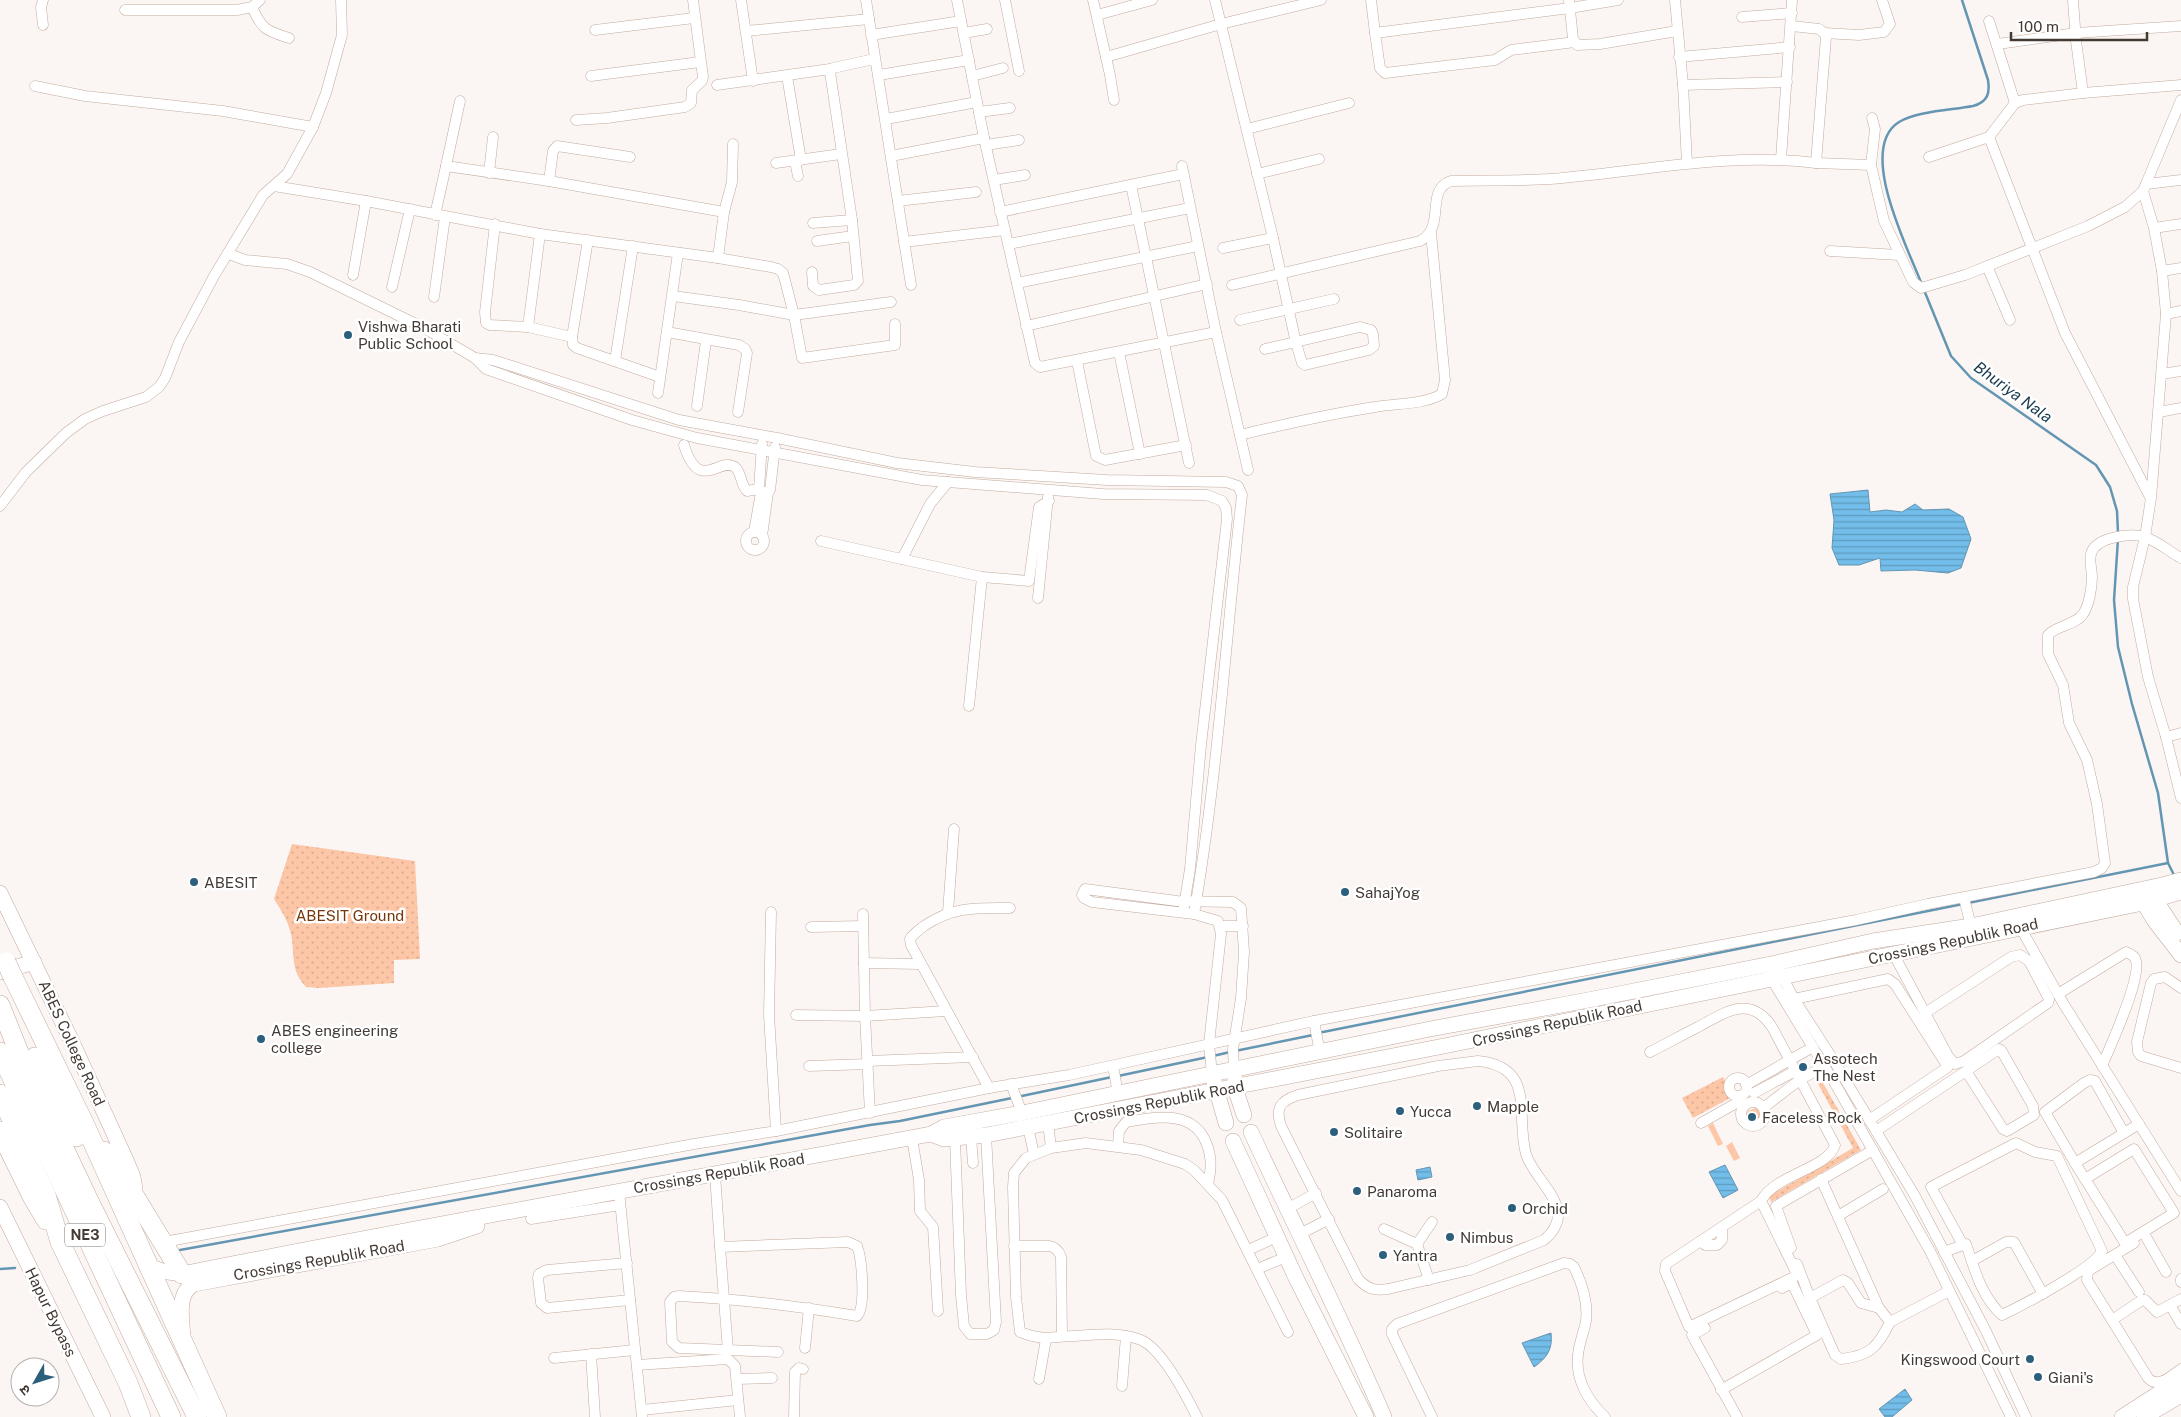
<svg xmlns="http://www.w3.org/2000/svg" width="2181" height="1417" font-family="'Public Sans','Noto Sans Devanagari',sans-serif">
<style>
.grass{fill:url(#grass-dots)}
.garden{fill:#fcc6a7}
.water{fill:url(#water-rules);stroke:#6496b3}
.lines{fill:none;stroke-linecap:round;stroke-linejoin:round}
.stream{stroke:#6496b3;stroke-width:2.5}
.street-casing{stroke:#c3aa9d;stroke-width:11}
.secondary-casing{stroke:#c3aa9d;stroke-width:16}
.highway-casing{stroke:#c3aa9d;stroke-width:20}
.street{stroke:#fff;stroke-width:10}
.secondary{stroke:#fff;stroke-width:15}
.highway{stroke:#fff;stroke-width:19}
.highway-bridge-casing{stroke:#c3aa9d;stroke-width:20;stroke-linecap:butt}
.highway-bridge{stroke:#fff;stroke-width:19}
.poi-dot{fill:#2c5f7c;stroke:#fff;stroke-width:2}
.labels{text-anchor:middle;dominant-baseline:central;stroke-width:5;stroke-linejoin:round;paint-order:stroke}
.shield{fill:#fff;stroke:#7c7571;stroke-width:1}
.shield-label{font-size:14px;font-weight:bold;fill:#443a34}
.poi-label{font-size:15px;fill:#443a34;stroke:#fff;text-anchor:start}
.park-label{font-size:15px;fill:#753709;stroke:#fff}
.street-label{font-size:15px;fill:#443a34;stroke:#fff}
.water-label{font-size:16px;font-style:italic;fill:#193b4e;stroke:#fff}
</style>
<defs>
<pattern id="grass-dots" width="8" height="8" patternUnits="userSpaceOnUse" patternTransform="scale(1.25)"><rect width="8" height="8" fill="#fcc6a7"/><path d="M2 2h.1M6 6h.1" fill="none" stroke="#d9ab90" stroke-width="1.8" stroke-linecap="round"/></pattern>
<pattern id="water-rules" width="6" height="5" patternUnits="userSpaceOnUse" patternTransform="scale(1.25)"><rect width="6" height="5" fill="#72bde9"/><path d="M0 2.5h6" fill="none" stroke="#5f9bbe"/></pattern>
</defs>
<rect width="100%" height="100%" fill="#fbf6f3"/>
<!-- grass -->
<g class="grass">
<path d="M292,844L415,861L420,959L394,960V983L319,988L306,987C290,970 295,955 291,934C288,921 281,910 274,899Z"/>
<path d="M1723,1077L1732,1094V1097L1693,1118L1682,1098Z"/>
<path d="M1817,1082L1823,1083L1861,1150L1771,1202L1769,1196L1853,1148Z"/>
<path d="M1756,1108L1762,1113V1118L1755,1123H1750L1743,1115L1750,1110Z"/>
</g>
<!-- garden -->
<g class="garden">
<path d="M1713,1123L1723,1144L1718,1146L1708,1126Z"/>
<path d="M1732,1142L1740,1158L1734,1161L1726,1146Z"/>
</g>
<!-- water -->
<g class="water">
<path d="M1868,490L1870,512L1886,510L1902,512L1915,504L1923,510L1949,509L1963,517L1971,539L1961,568L1948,573L1915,570L1881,571L1880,558L1859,565H1839L1832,548L1834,520L1830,494Z"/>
<path d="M1725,1165L1738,1190L1723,1198L1709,1172Z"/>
<path d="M1430,1167L1432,1177L1418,1180L1416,1170Z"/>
<path d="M1551,1333C1553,1349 1547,1358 1534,1367L1522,1343Z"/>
<path d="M1905,1389L1912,1400L1892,1417H1885L1879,1409Z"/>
</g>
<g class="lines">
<!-- stream -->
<g class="stream">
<path d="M1922,285C1909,250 1856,149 1899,122C1917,111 1953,110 1973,106C1988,102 1990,93 1988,80L1962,0"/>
<path d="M1924,290L1951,356L1971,378L2096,465L2110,487L2117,511L2118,533"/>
<path d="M2118,539L2114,600L2118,647L2132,704L2158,793L2168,863L2174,875"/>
<path d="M1968,903L2168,863"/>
<path d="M1318,1033L1963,904"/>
<path d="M1235,1051L1313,1035"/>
<path d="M1213,1056L1230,1052"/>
<path d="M1118,1076L1208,1057"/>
<path d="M1017,1097L1112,1077"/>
<path d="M180,1250L870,1125L900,1121L1012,1098"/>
<path d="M0,1269L15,1268"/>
</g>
<defs>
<g id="street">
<path d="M43,0L41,7L43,25"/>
<path d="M741,0L753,81"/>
<path d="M866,0L911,285"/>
<path d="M957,0L984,138L1035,363L1040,367L1216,332L1248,470"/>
<path d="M1005,0L1019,71"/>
<path d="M1093,0L1110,75L1114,100"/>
<path d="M1215,0L1273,238L1296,343L1302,363L1305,365L1369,350L1374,346L1373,334L1371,330L1360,327L1265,349"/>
<path d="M1371,0L1375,33L1570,8L1618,0"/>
<path d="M1569,0L1573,39L1577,45L1600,44L1677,31"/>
<path d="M1675,0L1683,85L1787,82"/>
<path d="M2073,0L2076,41L2083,93"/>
<path d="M252,7C262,30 267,31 289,38"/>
<path d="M125,10H237L252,7L260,0"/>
<path d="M1097,15L1152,0"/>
<path d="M1742,17L1792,13"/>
<path d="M1989,21L2015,103"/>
<path d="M1792,26L1819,29L1824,33L1826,37L1816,163L1871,165L1875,129L1872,118"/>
<path d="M595,30L694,18"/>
<path d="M746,31L869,19"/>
<path d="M964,33L987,29"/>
<path d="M1375,33L1380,68L1385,73L1495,60L1511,50L1575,42"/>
<path d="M1824,33L1859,35L1884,32L1890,24L1882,0"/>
<path d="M871,35L961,21"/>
<path d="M1998,44L2076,33L2181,26"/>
<path d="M1106,57L1221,24L1321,0"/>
<path d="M1679,57L1790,47"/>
<path d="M879,75L969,60"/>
<path d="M591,76L700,62"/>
<path d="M787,76L801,160"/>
<path d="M972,76L1003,68"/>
<path d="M717,85L830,69"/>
<path d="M1683,85L1687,163"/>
<path d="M35,86L85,96L223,111L313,127"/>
<path d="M979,112L1010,108"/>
<path d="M886,119L977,102"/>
<path d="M576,120L607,118L685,107L691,103L692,90L702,81L703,77L693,0"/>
<path d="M1247,129L1349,103"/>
<path d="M1989,137L2065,333L2150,497"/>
<path d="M733,144L732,182L724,212L718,258L771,267L778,269L783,273L794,315L802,358L895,345V324"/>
<path d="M986,145L1019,140"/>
<path d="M891,156L984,138"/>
<path d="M1929,157L1989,137L2015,103L2023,100L2083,93L2181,85"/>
<path d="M1781,159L1792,0"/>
<path d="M795,161L798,176"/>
<path d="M776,163L841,154"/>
<path d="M1871,165L1884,221L1913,282L1921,288L1965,275L2088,226L2125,207L2143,191L2181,100"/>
<path d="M446,166L460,101"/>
<path d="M1182,166L1216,332"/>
<path d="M489,173L493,137"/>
<path d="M1257,174L1319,159"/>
<path d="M994,180L1025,175"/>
<path d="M549,181L553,151L557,146L630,157"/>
<path d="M2146,184L2181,180"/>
<path d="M1131,185L1189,463"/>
<path d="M274,186L366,201L540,234L718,258"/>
<path d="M2143,191L2154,228L2162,271L2166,314L2151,498L2145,537L2133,587V599L2148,677L2166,737L2181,798"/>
<path d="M898,201L976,192"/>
<path d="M1000,212L1183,174"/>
<path d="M435,215L446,166L549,181L724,212"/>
<path d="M813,223L852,220"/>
<path d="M495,224L485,312L486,323L490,325L528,327L572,337"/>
<path d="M2154,228L2181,224"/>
<path d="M588,240L572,337L573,345L577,348L660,377"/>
<path d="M817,241L853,236"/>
<path d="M904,242L1005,230"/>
<path d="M1009,244L1190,208"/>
<path d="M1223,248L1273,238"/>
<path d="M1830,251L1899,255"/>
<path d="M229,254L245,260L287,264L310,272L424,328L475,358L486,369L632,420L697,438L922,480L1103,494L1207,495L1222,501L1226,508L1227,519L1201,745L1190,869L1183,912"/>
<path d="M1987,266L2010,320"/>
<path d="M2162,271L2181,268"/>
<path d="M812,272L813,286L819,290L854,285L858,281L852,220L830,72L833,68L874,59"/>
<path d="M353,275L366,201"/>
<path d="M1017,283L1198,246"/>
<path d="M1232,285L1420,241C1447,227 1424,190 1451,181C1484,180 1517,181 1550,179C1639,172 1727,152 1816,163"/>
<path d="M392,287L410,209"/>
<path d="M673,296L739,305L794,315L891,302"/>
<path d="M434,297L445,217"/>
<path d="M2166,314L2181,311"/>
<path d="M1240,320L1334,299"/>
<path d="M1026,326L1207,284"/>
<path d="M528,327L540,234"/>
<path d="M667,332L739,345L745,349L747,353L738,412"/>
<path d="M1119,352L1140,454"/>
<path d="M475,358L493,360L679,420L777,438L897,463L975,472L1107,480L1226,482L1238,486L1242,495C1226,634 1218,775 1194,914"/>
<path d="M615,361L633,246"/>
<path d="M1077,361L1096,456L1105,460L1186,445"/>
<path d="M2162,374L2181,371"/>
<path d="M658,393L678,253"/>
<path d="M697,406L706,341"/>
<path d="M2159,412L2181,408"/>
<path d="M1240,435C1285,424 1330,414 1375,407C1397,403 1423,405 1442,394L1445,380L1431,233"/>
<path d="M762,444L759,489L764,493L770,490L775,447"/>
<path d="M684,445C699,494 720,456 735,467C742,473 740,484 747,491L759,489"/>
<path d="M0,506L26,472L66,433L85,419L103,411L146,397L159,387L165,378L179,342L214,276L263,195L287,174L313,127L326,93L342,35L341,0"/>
<path d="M754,532L761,492"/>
<circle cx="755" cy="541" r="9"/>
<path d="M762,536L768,492"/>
<path d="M821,541L982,577L1029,581L1039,507L1049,501"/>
<path d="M902,559L930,504L948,482"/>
<path d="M1038,598L1048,497"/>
<path d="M969,706L982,577"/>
<path d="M2166,737L2181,733"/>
<path d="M1964,898L1971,926"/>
<path d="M771,912L769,1015L776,1131"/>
<path d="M948,912L954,829"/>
<path d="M863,914L865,1016L870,1113"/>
<path d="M1221,926H1243"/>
<path d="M811,927L863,926"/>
<path d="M2020,927L2063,1003L2181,1191"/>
<path d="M1893,953L1948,1056L1955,1064L1964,1061L2048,1003L2049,999L2029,961L2020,955L2011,957L1925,1013"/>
<path d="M864,963L920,964"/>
<path d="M1780,972L1794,999L1834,1061L1915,1196L1986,1331L2026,1417"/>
<path d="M1769,975L1837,1087L1930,1251L2011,1417"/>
<path d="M2181,988L2165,977L2154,979L2151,983L2137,1042L2138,1052L2141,1056L2181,1068"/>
<path d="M2058,994L2126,952C2130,954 2133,955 2135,958C2144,975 2110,1046 2102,1066"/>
<path d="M1794,999L1888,979L1895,984L1948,1067L1869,1120"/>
<path d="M796,1015L865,1016L946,1011"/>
<path d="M1314,1021L1320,1053"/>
<path d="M1650,1052C1666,1044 1682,1035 1698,1027C1726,1012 1750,994 1772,1027L1835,1145C1828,1169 1775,1174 1761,1201L1666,1264L1665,1271L1689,1327L1794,1277L1796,1272L1794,1268L1761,1201"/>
<path d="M867,1061L973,1057"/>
<path d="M1478,1061C1537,1067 1515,1115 1526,1154C1534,1182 1581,1209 1544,1240L1470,1270L1388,1289C1374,1291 1368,1289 1358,1279L1281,1126C1275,1108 1280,1101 1298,1095L1438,1066Z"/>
<path d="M809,1066L868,1064"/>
<path d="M1113,1066L1118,1094"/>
<path d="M1212,1074L1209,1044L1221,934L1218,921L1194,914L1092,902L1084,898L1082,895L1085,889L1177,901L1233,902L1241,908L1244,952L1241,998L1233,1049L1234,1070"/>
<circle cx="1738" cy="1087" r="9"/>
<path d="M1011,1084L1022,1113"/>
<path d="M1746,1085L1813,1047"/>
<path d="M989,1088L911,945L910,939C914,933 919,930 924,926C953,906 977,908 1010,908"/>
<path d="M1754,1093L1797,1070"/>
<circle cx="1753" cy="1114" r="12"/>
<path d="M1763,1108L1801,1079L1825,1066"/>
<path d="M1048,1123L1051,1148"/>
<path d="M1701,1123L1740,1101"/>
<path d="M1028,1127L1034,1154"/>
<path d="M1876,1131L1999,1049L2001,1050L2033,1106L2034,1115L2007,1131L2003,1129L1966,1071"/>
<path d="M971,1137L973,1163"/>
<path d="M912,1138L919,1180L920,1211L933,1227L938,1311"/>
<path d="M955,1139L961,1295L964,1326L970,1334H987L994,1330L996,1322L986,1135"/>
<path d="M1118,1146L1119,1131L1126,1122C1153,1117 1189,1110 1204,1138C1212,1154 1212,1167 1208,1184"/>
<path d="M2075,1163L2045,1112L2084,1083L2090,1080L2095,1081L2097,1085L2124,1133"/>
<path d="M715,1174L720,1247L848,1242L857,1246C862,1259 866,1307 857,1316C797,1306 739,1299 679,1296L674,1297L670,1302L672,1342L679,1348L778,1352"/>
<path d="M1821,1179L1879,1308"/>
<path d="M2085,1179L2134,1149L2174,1213L2125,1243L2075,1163L2139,1124"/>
<path d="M619,1191L642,1417"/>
<path d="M1287,1209L1316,1193"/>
<path d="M1838,1216L1883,1189"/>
<path d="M531,1219L620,1205"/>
<path d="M1384,1229L1417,1244L1429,1280"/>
<path d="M1298,1235L1329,1219"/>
<path d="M2146,1237L2166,1272"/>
<path d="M1701,1241L1705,1245H1717L1722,1240V1229"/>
<path d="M164,1242L694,1144L776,1131L989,1088L1069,1075L1314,1021L1856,920L1928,904L2094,872L2102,868L2105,863L2097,804L2087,760L2069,723L2063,685L2048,654V635C2057,625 2076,625 2083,614C2089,606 2092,587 2092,577C2092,569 2089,562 2091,554C2095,537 2130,533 2145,537C2157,541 2170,552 2181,558"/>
<path d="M2134,1243L2088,1271L2087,1280L2148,1378C2158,1389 2171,1376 2181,1369"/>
<path d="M1417,1244L1432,1222"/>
<path d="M1014,1246H1049C1056,1247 1059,1251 1061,1257L1062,1336"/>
<path d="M720,1247L728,1351"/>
<path d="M1791,1248L1776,1206L1873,1150"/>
<path d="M1248,1250L1277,1237"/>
<path d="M1944,1252L1963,1245L1966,1244C1974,1268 1982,1298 2002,1315C2021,1306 2094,1268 2102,1251L2057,1156L2035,1152L2016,1143L1931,1187L1963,1245"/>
<path d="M2115,1255L2139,1292"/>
<path d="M1972,1261L2006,1242H2014L2043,1294"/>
<path d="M627,1263L547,1270L539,1274L538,1278L541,1303L547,1308L630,1300"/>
<path d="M1797,1264L1810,1298L1843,1280L1848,1283L1861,1303L1879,1308L1890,1322L1949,1291"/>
<path d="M1257,1269L1286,1257"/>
<path d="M2181,1279V1282"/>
<path d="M1810,1298L1835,1355L1841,1359C1870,1356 1878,1347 1890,1322"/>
<path d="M2170,1305L2181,1324"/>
<path d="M2112,1320L2142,1300H2145L2157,1312L2181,1299"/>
<path d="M1705,1328L1692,1335L1737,1417"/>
<path d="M805,1348L809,1308"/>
<path d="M591,1354L595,1417"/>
<path d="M554,1358L635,1350"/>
<path d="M637,1365L728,1359L735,1366L740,1417"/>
<path d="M737,1379L772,1378"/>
<path d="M1039,1379L1046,1339"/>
<path d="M1122,1386L1126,1336"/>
<path d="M1721,1390L1817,1335L1792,1283L1782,1288"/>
<path d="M642,1410L738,1400"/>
<path d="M794,1417L795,1372L799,1368L803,1369"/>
<path d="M1197,1417C1187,1397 1162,1349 1141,1340C1120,1331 1095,1335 1073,1336C1049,1337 1044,1341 1020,1332L1016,1297L1013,1187L1014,1173L1026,1158L1051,1148L1086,1143L1141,1150L1185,1164L1194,1170L1222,1200L1288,1332"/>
<path d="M1432,1417L1392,1334V1329L1397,1324L1564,1263L1570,1264L1574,1267C1582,1283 1588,1303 1586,1321C1584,1332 1579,1343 1578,1355C1575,1379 1588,1401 1605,1417"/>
</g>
<g id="secondary">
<path d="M2150,892L2177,933"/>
<path d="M0,893L72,1042L126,1160L133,1177L135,1189"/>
<path d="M2139,895L2154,920L2181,955"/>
<path d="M0,972L34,962"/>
<path d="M1235,1079V1088L1244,1115"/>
<path d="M1214,1081L1226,1123"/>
<path d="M1251,1132C1295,1227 1343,1321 1384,1417"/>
<path d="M931,1134L944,1139L986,1135L1449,1045L2143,903L2181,892"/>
<path d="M1233,1141L1296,1278L1366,1417"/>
<path d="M0,1207L103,1417"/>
<path d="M146,1265L162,1271L182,1274C431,1224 681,1181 931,1134L944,1127L1022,1113L1430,1029L1583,1001L1776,963L1873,941L1971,926L2162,885L2181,880"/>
<path d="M183,1337C182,1320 176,1293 194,1284L438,1239L477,1226"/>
<path d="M2122,1417L2181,1379"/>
<path d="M2144,1417L2181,1395"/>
</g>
<g id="highway">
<path d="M13,977L84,1123L217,1417"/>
<path d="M0,1005L20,1055L89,1201L197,1417"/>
<path d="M0,1052L171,1417"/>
<path d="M35,1057L76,1137"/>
<path d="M0,1094L46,1195L60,1242L128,1383L141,1417"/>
<path d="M0,1131L33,1198L46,1220"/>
<path d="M104,1151L112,1159L182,1274"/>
</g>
</defs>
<!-- street casing -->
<use href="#street" class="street-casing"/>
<!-- secondary casing -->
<use href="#secondary" class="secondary-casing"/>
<!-- highway casing -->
<use href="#highway" class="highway-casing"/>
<!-- street -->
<use href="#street" class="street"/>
<!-- secondary -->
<use href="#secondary" class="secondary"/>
<!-- highway -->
<use href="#highway" class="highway"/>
<defs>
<path id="highway-bridge" d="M6,962L13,977"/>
</defs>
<!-- highway-bridge casing -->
<use href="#highway-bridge" class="highway-bridge-casing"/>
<!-- highway-bridge -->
<use href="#highway-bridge" class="highway-bridge"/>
</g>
<!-- markers -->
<g class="poi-dot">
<circle cx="348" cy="335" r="5"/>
<circle cx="194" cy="882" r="5"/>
<circle cx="1345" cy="892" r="5"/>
<circle cx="261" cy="1039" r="5"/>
<circle cx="1803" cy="1067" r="5"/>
<circle cx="1477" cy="1106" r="5"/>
<circle cx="1400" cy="1111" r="5"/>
<circle cx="1752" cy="1117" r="5"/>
<circle cx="1334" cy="1132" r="5"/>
<circle cx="1357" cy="1191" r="5"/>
<circle cx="1512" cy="1208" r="5"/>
<circle cx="1450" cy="1237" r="5"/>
<circle cx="1383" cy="1255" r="5"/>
<circle cx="2030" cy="1359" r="5"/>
<circle cx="2038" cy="1377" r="5"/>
</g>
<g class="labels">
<!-- shield labels -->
<rect class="shield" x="65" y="1223.5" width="40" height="23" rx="4"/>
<g class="shield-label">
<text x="85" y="1235">NE3</text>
</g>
<!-- poi labels -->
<g class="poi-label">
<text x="358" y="326">Vishwa Bharati<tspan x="358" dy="17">Public School</tspan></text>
<text x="204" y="882">ABESIT</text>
<text x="1355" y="892">SahajYog</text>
<text x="271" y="1030">ABES engineering<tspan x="271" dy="17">college</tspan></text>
<text x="1813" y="1058">Assotech<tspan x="1813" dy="17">The Nest</tspan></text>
<text x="1487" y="1106">Mapple</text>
<text x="1410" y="1111">Yucca</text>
<text x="1762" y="1117">Faceless Rock</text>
<text x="1344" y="1132">Solitaire</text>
<text x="1367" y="1191">Panaroma</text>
<text x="1522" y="1208">Orchid</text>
<text x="1460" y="1237">Nimbus</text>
<text x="1393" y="1255">Yantra</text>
<text x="2020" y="1359" text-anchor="end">Kingswood Court</text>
<text x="2048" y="1377">Giani's</text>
</g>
<!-- park labels -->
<g class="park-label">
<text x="350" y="915">ABESIT Ground</text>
</g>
<!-- street labels -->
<g class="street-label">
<text transform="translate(1953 941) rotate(-12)">Crossings Republik Road</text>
<text transform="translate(1557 1023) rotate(-12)">Crossings Republik Road</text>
<text transform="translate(72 1043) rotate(65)">ABES College Road</text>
<text transform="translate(1159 1102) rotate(-11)">Crossings Republik Road</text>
<text transform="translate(719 1173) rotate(-10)">Crossings Republik Road</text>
<text transform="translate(319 1260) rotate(-10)">Crossings Republik Road</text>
<text transform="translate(51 1312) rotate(64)">Hapur Bypass</text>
</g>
<!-- water labels -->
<g class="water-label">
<text transform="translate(2013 392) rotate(36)">Bhuriya Nala</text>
</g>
</g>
<!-- north arrow -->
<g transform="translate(35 1382) rotate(231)"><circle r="24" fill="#ffffff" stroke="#b4b0ae"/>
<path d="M0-4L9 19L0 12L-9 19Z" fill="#2c5f7c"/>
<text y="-8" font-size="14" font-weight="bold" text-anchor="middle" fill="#443a34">उ</text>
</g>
<!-- scale -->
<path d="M2011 32v8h136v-8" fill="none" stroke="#443a34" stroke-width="2.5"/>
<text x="2018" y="32" font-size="15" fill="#443a34" stroke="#ffffff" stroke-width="4" paint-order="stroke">100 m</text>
</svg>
